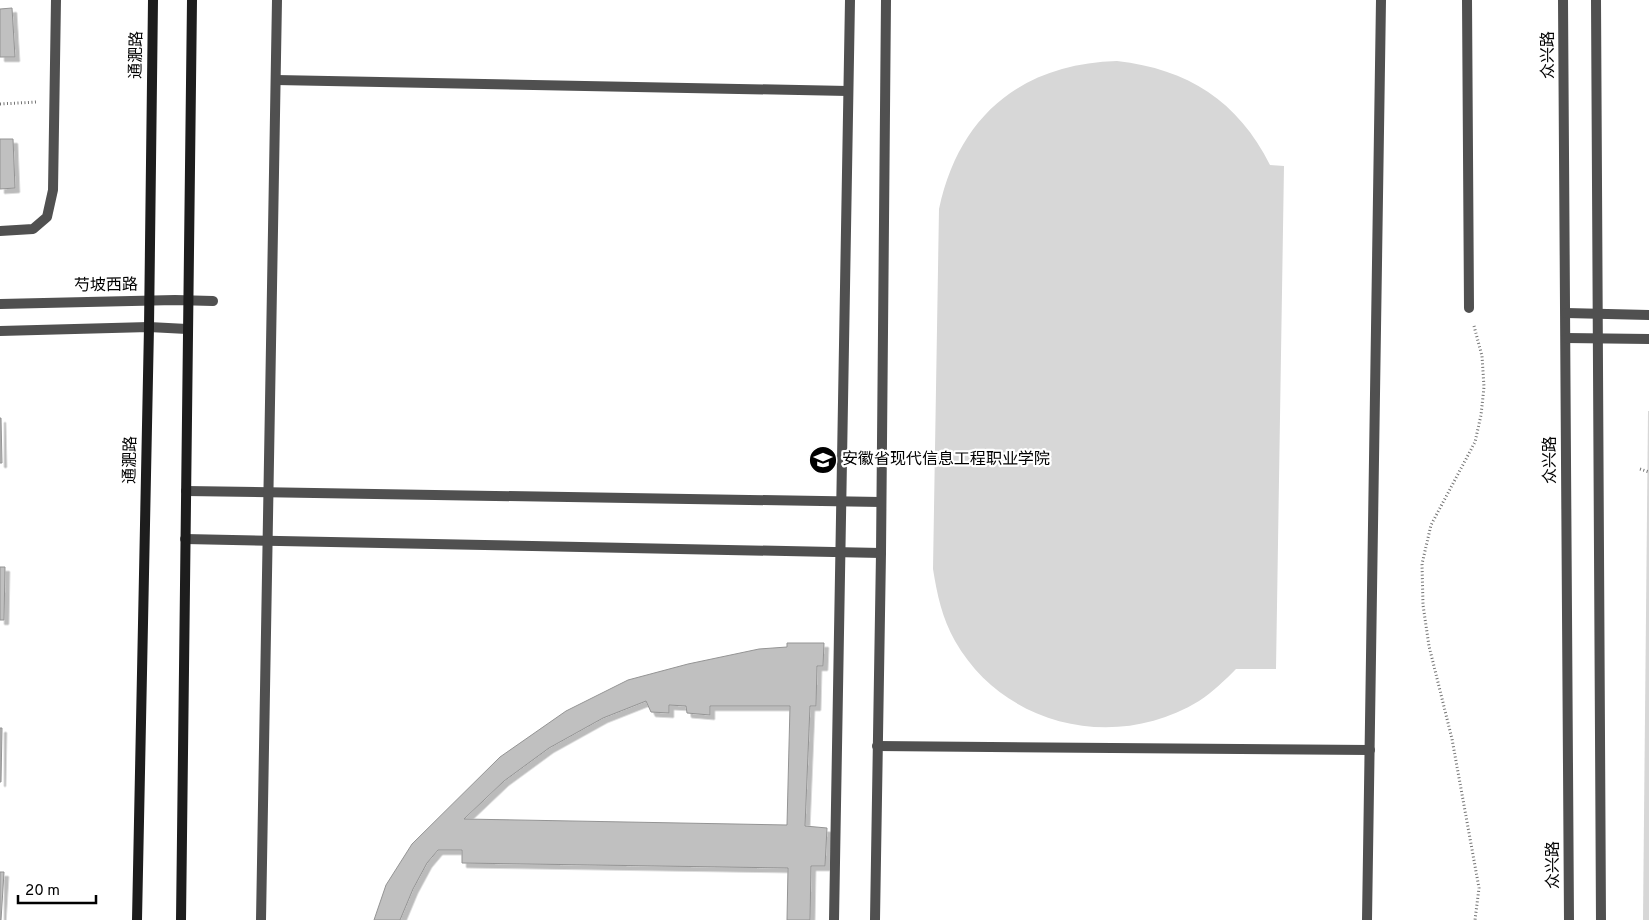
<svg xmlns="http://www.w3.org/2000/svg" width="1649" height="920" font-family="Overpass,'Noto Sans SC',sans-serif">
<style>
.green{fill:#d7d7d7}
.building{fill:#c0c0c0;stroke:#949494;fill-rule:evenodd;filter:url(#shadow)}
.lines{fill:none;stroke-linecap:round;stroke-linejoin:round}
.path{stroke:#727272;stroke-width:3;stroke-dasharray:1 2.5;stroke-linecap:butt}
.service{stroke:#505050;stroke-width:10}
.tertiary{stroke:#505050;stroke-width:10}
.secondary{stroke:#1d1d1d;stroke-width:10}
.labels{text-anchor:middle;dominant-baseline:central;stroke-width:4.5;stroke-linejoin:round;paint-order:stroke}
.street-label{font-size:16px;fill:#000;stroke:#fff}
.poi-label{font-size:16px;fill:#000;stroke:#fff;text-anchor:start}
</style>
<defs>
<filter id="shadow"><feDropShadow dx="4.5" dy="4.5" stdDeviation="0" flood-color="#0004"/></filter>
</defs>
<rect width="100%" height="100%" fill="#fff"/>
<!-- green -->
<g class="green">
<path d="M1117,61C1188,69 1238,101 1270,165L1284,166L1276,669H1236C1225,680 1213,692 1199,701C1116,752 1004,727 955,641C942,618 937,594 933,569L939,209C959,115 1022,64 1117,61Z"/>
<path d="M1648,411H1649V920H1643Z"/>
</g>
<!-- building -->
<g class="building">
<path d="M12,8L15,57H0V9Z"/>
<path d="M0,139H13L15,188L0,189Z"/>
<path d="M0,418H1L2,463H0Z"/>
<path d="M0,567H5L4,620H0Z"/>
<path d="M787,643H824L823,666H817L816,706H810L805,826L827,828L825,866H811L810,920H787L788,868L462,863V850H438L427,863L413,889L400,920H374L386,885L412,844L500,757L566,711L628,680L688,664L759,649L787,647ZM646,701L651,712L669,713V705L686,706L687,713L710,715V706H790L787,825L464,819L504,781L549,748L603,718Z"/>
<path d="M0,728H2L1,782H0Z"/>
<path d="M0,872H4L1,920H0Z"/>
</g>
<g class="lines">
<!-- path -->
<g class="path">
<path d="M0,104L37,102"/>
<path d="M1474,326L1482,356L1484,387L1481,415L1475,442L1431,525L1422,564L1423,605L1429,646L1452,739L1479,888L1475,920"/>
<path d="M1640,469L1649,472"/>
</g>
<!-- service -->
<g class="service">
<path d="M1467,0L1469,308"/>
<path d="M276,80L848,91"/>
<path d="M0,231L33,229L47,217L53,190L56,0"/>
<path d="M186,491L881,502"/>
<path d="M185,539L881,553"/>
<path d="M877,746L1370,750"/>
<path d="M261,920L277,0"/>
<path d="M834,920L850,0"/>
<path d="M875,920L881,553L886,0"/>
<path d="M1367,920L1381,0"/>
</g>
<!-- tertiary -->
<g class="tertiary">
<path d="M1563,0L1569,920"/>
<path d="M1596,0L1601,920"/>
<path d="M0,304L175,300L213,301"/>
<path d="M1566,313L1649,315"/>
<path d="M0,331L149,327L187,329"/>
<path d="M1566,338L1649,339"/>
</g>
<!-- secondary -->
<g class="secondary">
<path d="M137,920L149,327L153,0"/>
<path d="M181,920L192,0"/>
</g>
</g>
<!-- icons -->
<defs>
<symbol id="university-disc" viewBox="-11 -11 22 22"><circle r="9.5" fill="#000" stroke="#fff"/><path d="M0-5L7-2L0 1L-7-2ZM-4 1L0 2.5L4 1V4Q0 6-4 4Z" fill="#fff"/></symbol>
</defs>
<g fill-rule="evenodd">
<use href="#university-disc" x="807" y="444" width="32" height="32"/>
</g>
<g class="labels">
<!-- street labels -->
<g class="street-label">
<text transform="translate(137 55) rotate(-89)">通淝路</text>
<text transform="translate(1549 55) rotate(-90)">众兴路</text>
<text transform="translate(106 286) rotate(-1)">芍坡西路</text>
<text transform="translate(131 460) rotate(-89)">通淝路</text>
<text transform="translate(1551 460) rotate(-90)">众兴路</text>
<text transform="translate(1554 865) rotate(-90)">众兴路</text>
</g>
<!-- poi labels -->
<g class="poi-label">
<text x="842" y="460">安徽省现代信息工程职业学院</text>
</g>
</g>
<!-- scale -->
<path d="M18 895v8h78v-8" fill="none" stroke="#000000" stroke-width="2.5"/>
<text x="25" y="895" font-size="15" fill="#000000" stroke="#ffffff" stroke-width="4" paint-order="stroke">20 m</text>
</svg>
